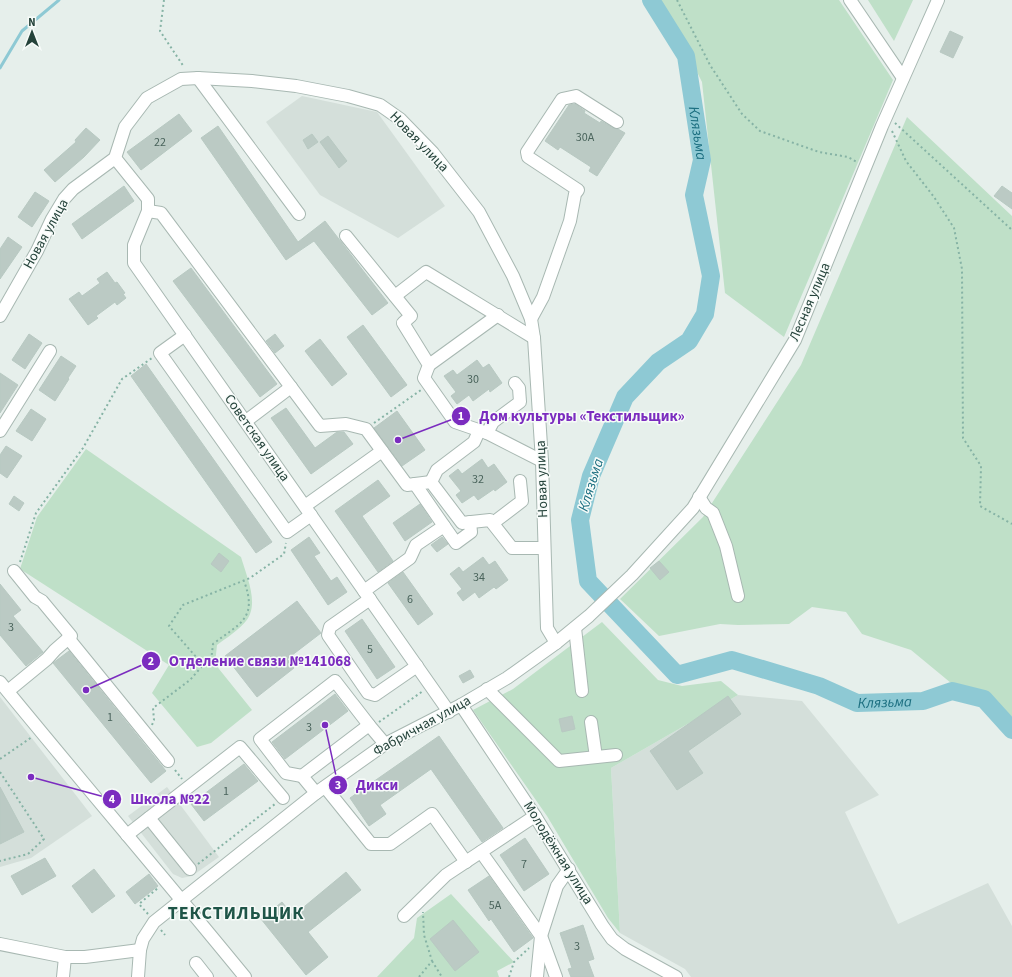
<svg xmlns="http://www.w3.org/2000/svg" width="1012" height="977" font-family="'Source Sans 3',sans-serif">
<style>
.built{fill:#d4dfda}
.green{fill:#bfe0c8}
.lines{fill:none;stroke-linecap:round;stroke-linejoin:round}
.stream{stroke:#8ec9d4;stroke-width:3}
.river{stroke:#8ec9d4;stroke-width:18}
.building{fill:#bbcac4;stroke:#b8c9c2}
.minor-casing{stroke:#a8b8b2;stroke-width:14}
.path{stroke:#86b3a5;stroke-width:2;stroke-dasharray:2 3;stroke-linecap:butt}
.minor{stroke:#fff;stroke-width:12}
.labels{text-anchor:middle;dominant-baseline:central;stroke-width:3;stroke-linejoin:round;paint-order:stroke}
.number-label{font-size:12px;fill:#4a645c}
.street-label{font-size:14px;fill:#24423a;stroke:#f7fbf9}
.water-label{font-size:15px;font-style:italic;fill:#1c6f80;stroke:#f7fbf9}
.district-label{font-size:18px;font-weight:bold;letter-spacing:1px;fill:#1f5548;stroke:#f7fbf9}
.leader{fill:none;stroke:#7b2cbf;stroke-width:1.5}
.callout-dot{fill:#7b2cbf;stroke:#f7fbf9;stroke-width:1.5}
.mark-label{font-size:12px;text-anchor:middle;font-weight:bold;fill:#fff}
.callout-label{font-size:15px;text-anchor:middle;font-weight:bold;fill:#7b2cbf;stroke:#f7fbf9;stroke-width:3;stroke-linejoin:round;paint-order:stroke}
</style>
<rect width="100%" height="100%" fill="#e6efeb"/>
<!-- built -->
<g class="built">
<path d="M302,96L377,112L445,206L398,238L320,195L266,122Z"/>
<path d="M738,695L802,701L879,795L845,812L898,924L988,883L1012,926V977H691L685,969L620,933L611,768Z"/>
<path d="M0,697L92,816L31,858L0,867Z"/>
<path d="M167,787L219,857L192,876L182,878L173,874L128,816Z"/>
</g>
<!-- green -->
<g class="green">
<path d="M661,0H839L893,80L784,337L725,293L702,82Z"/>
<path d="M868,0H913L894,41Z"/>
<path d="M907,117L1012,216V717L988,692L951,683L911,650L862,634L846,612L812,607L789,624L738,625L720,624L659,636L620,599L703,517L801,365Z"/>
<path d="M86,449L241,557C246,575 260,604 246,621C240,629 225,639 217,645L215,664L252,710L211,743L197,747L152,693L169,665L20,569L37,517Z"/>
<path d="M602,622L658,680L682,686L721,681L738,695L611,768L620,933L608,918L547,816L473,710L513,689Z"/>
<path d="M451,894L514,962L497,971L499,977H377L414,938L417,918Z"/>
</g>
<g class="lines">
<!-- stream -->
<path class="stream" d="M0,68L22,31L59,0"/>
<!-- river -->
<path class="river" id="s1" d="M651,0L686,56L702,160L694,195L711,276L705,314L689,341L658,362L625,397L591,476L580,520L588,581L677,675L732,660L819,686L857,703L923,701L952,691L984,699L1012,730"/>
</g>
<!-- building -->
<g class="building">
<path d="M950,31L963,37L953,58L940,52Z"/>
<path d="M575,104L585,111L584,113L600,123L601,121L613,128L618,129L625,133L597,176L589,171L591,167L560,147L558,150L545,141L569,105Z"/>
<path d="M179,114L192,131L141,170L127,152Z"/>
<path d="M218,126L298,242L325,221L388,303L372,315L314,241L286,260L201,138Z"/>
<path d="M86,128L100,140L84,157L55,182L44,170L76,142L75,140Z"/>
<path d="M312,134L318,142L308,149L303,140Z"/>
<path d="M328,136L347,161L339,168L320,142Z"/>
<path d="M124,186L134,201L82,239L72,224Z"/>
<path d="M1002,186L1012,193V209L994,196Z"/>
<path d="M35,192L49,201L32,227L18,217Z"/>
<path d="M8,237L22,247L0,279V249Z"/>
<path d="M191,268L277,384L260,397L173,281Z"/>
<path d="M107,272L115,283L117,282L125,293L123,294L126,298L117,305L115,302L96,316L98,318L88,325L69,299L79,292L82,296L100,283L97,279Z"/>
<path d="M363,325L407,385L391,397L347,337Z"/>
<path d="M29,334L42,343L25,369L12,360Z"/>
<path d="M275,334L284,346L275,353L266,341Z"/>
<path d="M320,339L347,374L332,386L305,351Z"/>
<path d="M61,356L76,366L68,378L69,379L55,401L39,390Z"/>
<path d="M477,360L483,368L489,364L502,383L490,392L489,389L473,401L469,395L457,404L451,396L456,392L444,376L453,370L457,375Z"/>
<path d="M146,364L272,542L256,553L131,376Z"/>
<path d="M0,373L18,385L0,413Z"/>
<path d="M286,408L315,448L337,432H344L353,444L311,474L271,418Z"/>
<path d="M31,409L46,419L32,441L16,431Z"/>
<path d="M397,411L425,450L402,466L374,428Z"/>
<path d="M6,446L22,456L7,478L0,473V455Z"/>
<path d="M482,459L488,468L494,464L507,482L495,491L494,489L478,500L474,495L462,503L456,495L461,491L449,476L458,469L462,474Z"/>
<path d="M378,480L390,496L362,516L393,561L378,572L335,511Z"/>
<path d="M14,496L24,503L19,511L9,504Z"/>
<path d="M420,504L432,522L405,541L393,523Z"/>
<path d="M309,537L320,553L314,556L331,581L337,577L347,592L328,605L291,550Z"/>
<path d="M442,537L448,544L437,552L431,545Z"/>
<path d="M219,553L229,561L221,572L211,564Z"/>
<path d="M483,557L489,565L495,561L508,580L496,589L494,587L479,598L475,592L463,601L457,593L462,589L450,574L459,567L463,572Z"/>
<path d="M659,561L669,572L660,580L650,568Z"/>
<path d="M403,572L433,614L418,625L388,583Z"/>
<path d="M0,584L21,610L13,616L43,652L26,666L0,635Z"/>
<path d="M297,601L321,633L287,659L294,668L257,697L225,656Z"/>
<path d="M362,619L395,667L377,679L345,631Z"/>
<path d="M69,651L166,771L151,783L53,663Z"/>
<path d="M470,670L474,677L463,683L459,676Z"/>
<path d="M335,694L348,711L285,759L272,742Z"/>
<path d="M728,696L741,714L688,751L703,773L677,790L650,751Z"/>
<path d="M572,716L575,729L562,732L559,719Z"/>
<path d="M439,736L503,828L482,842L431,769L380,805L386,814L369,826L350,798Z"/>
<path d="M244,764L258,781L204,821L191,804Z"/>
<path d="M0,787L24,832L0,844Z"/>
<path d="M525,838L549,874L524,891L500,855Z"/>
<path d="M45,858L56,876L22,895L11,876Z"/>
<path d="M94,869L115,896L92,913L72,886Z"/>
<path d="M346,872L361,890L308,932L328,957L306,975L261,919L282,902L293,916Z"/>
<path d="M149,874L158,886L135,904L126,892Z"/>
<path d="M489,876L533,938L514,952L491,919L489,921L468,890Z"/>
<path d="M453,920L479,952L455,971L430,939Z"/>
<path d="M583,925L594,959L588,961L594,977H571L568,969L572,968L560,933Z"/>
</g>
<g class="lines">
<defs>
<g id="minor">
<path d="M850,0L903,78"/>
<path d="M198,78L299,214"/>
<path d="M115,158L148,199V211L134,245V263L449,712"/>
<path d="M148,211L161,213L320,426L346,424L366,429L407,485L431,482L462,523L490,520L512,548H544"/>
<path d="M346,236L411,316L403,323L429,365L424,378L455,422L487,433L542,461"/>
<path d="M395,296L426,272L534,338"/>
<path d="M0,316L37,251L52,219L64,199L73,189L115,158L125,127L147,98L181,79L198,78L252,81L296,86L348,96L380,105L400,119L433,153L479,212L513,276L531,319L534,338L542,461L547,628L556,643"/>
<path d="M531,319L543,297L570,221L575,194L578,190L528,157L527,152L562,99L576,96L617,122"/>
<path d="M185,335L160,353L287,532L311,515"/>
<path d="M429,365L498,315"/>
<path d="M246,421L291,387"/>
<path d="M0,431L50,351"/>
<path d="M487,433L493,422L520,402L519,388L515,383"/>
<path d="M431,482L437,470L474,442L479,431"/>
<path d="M415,484L444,526"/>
<path d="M699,497L706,508L713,513L726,546L738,596"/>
<path d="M305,506L382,451"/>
<path d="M493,523L522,501L520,481"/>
<path d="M364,591L410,558L416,545L444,526L456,543L471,532L470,522"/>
<path d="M370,599L330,627L328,635L368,693L375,695L417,666"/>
<path d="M575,628L582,691"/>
<path d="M68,638L168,761"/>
<path d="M0,682C81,781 164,878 245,977"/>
<path d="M487,689L559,761L616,755"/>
<path d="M8,691L47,659L55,650L71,636L42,601L35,597L14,571"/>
<path d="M461,705L535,816L602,925L612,939L625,949L676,977"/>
<path d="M591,722L596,757"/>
<path d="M302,776L286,773L260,739L335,681L369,725"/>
<path d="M325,787L371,844H390L432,814L466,862"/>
<path d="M316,793L302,776L369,725L385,744"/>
<path d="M149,818L190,869"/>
<path d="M127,835L240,747L283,798"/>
<path d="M481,852L541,936L556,977"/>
<path d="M404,916L446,875L535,816"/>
<path d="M0,944L65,957H85L140,950"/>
<path d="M196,963L207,977"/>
<path d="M63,977L65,957"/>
<path d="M138,977L140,950L143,939L154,922L316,793L385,744L461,705L507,678L556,643L589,616L632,575L693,508L795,340L882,126L938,0"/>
<path d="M537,977L541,936L557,886L569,869"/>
</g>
</defs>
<!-- minor casing -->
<use href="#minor" class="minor-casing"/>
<!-- path -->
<g class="path">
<path d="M164,0L160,31L184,67"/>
<path d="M677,0L710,65L742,114L760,131L819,152L848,157L857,162"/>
<path d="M895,123L1012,230"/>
<path d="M892,131L906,161L934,197L954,228L962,269L963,438L981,466L980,506L1012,524"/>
<path d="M374,423L421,390"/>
<path d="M20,562L36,513L83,448L122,379L152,358"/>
<path d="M203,665L211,661L213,644C240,623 258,619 244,581"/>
<path d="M379,722L423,691"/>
<path d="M152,725L154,720L153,708L190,680L203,665L169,626L183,605L250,578L284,554L286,543"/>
<path d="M0,759L32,737"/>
<path d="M175,770L182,779"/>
<path d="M0,772L44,839L28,854L0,861"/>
<path d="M198,864L275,804"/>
<path d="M148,914L139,904L158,888"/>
<path d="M161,930L165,935"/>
<path d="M432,961L442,977"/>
<path d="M419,977L432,961L424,935L423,912"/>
<path d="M509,977L514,962L529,948"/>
</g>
<!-- minor -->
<use href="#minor" class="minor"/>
</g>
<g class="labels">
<!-- number labels -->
<g class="number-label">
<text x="585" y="137">30А</text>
<text x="160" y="142">22</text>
<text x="473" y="379">30</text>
<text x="478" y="479">32</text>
<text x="479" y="577">34</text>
<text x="410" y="599">6</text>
<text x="11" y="627">3</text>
<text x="370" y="649">5</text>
<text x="110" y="717">1</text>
<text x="309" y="727">3</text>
<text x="226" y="791">1</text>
<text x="524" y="864">7</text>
<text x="495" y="905">5А</text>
<text x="577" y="946">3</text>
</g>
<!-- street labels -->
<g class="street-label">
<text transform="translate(419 142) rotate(46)">Новая улица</text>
<text transform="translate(46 234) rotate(-61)">Новая улица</text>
<text transform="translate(810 302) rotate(-67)">Лесная улица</text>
<text transform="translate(257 438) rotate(55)">Советская улица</text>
<text transform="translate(542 479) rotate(-92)">Новая улица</text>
<text transform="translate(422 726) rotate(-29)">Фабричная улица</text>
<text transform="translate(558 853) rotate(58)">Молодёжная улица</text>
</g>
<!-- water labels -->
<g class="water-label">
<text stroke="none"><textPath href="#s1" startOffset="144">Клязьма</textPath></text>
<text transform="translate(591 485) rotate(-73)">Клязьма</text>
<text stroke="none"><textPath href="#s1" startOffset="985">Клязьма</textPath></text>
</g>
<!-- district labels -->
<g class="district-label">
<text x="236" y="913">ТЕКСТИЛЬЩИК</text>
</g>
</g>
<!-- callouts -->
<path class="leader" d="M398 440L461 416M86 690L151 661M325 725L338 785M31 777L112 799"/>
<g class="callout-dot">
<circle cx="398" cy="440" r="4"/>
<circle cx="86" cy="690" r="4"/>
<circle cx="325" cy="725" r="4"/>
<circle cx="31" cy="777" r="4"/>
<circle cx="461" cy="416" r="10"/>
<circle cx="151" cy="661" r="10"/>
<circle cx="338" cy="785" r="10"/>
<circle cx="112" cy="799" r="10"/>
</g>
<g class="mark-label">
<text x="461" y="420">1</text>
<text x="151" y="665">2</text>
<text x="338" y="789">3</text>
<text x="112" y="803">4</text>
</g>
<g class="callout-label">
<text x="582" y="421">Дом культуры «Текстильщик»</text>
<text x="260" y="666">Отделение связи №141068</text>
<text x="377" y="790">Дикси</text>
<text x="170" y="804">Школа №22</text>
</g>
<!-- north arrow -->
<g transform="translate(32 32)" stroke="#f7fbf9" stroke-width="3" paint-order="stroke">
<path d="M0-3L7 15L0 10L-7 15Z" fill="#24423a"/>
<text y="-6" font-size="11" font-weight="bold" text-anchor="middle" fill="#24423a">N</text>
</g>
</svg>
